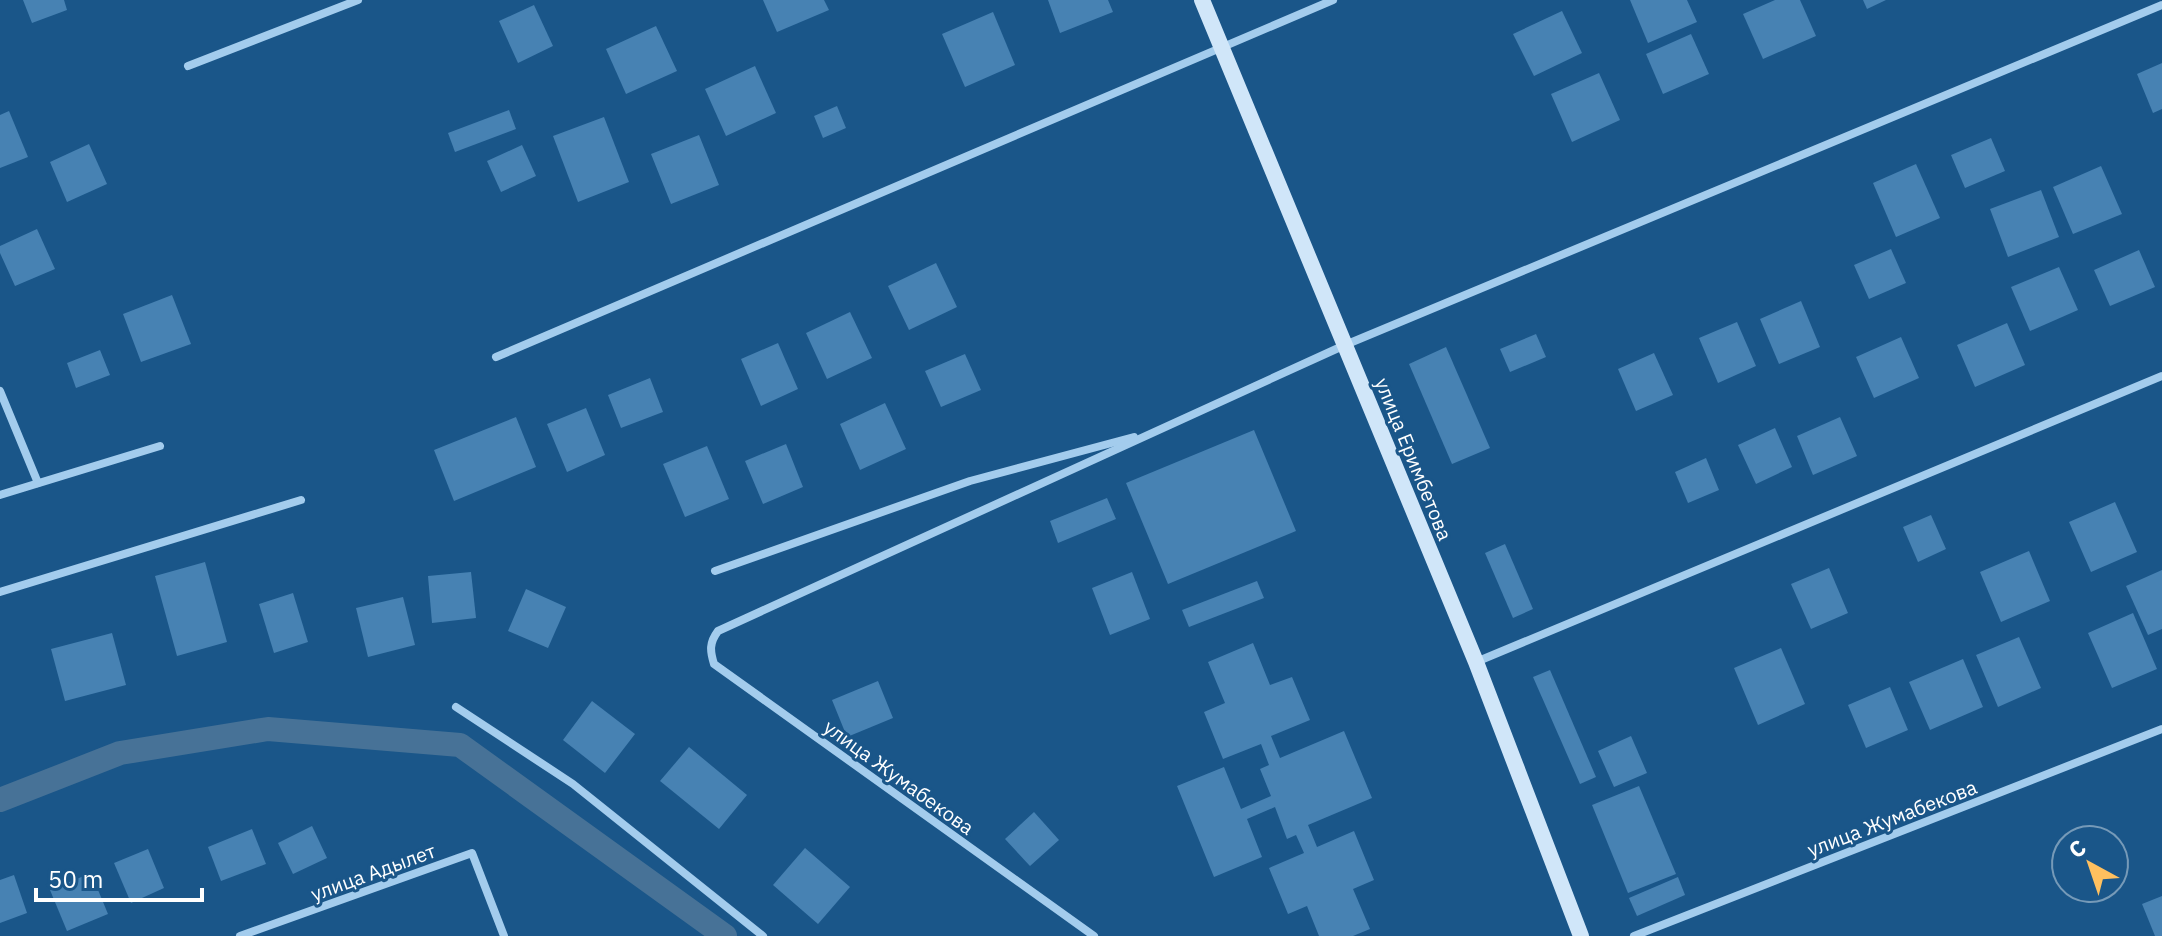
<svg xmlns="http://www.w3.org/2000/svg" width="2162" height="936" font-family="'IBM Plex Sans',sans-serif">
<style>
.lines{fill:none;stroke-linecap:round;stroke-linejoin:round}
.canal{stroke:#477297;stroke-width:24}
.building{fill:#4782b3}
.minor{stroke:#a3cced;stroke-width:8}
.secondary{stroke:#d0e6f9;stroke-width:16}
.labels{text-anchor:middle;dominant-baseline:central;stroke-width:6;stroke-linejoin:round;paint-order:stroke}
.street-label{font-size:20px;fill:#fff;stroke:#1a5689}
</style>
<rect width="100%" height="100%" fill="#1a5689"/>
<g class="lines">
<!-- canal -->
<path class="canal" d="M0,800L120,753L268,729L460,745L725,936"/>
</g>
<!-- building -->
<g class="building">
<path d="M23,0H64L67,10L32,23Z"/>
<path d="M763,0H824L829,10L777,32Z"/>
<path d="M1048,0H1108L1113,12L1060,33Z"/>
<path d="M1630,0H1687L1697,22L1648,43Z"/>
<path d="M1775,0H1800L1816,36L1763,59L1743,14Z"/>
<path d="M1863,0H1886L1867,9Z"/>
<path d="M534,5L553,46L518,63L499,21Z"/>
<path d="M1562,11L1582,53L1534,76L1513,34Z"/>
<path d="M993,12L1015,65L965,87L942,34Z"/>
<path d="M656,26L677,71L626,94L606,49Z"/>
<path d="M1691,34L1709,74L1663,94L1646,54Z"/>
<path d="M2162,63V109L2153,113L2137,74Z"/>
<path d="M755,66L776,113L726,136L705,89Z"/>
<path d="M1599,73L1620,120L1572,142L1551,94Z"/>
<path d="M837,106L846,128L823,138L814,116Z"/>
<path d="M509,110L516,129L455,152L448,133Z"/>
<path d="M9,111L28,157L0,168V115Z"/>
<path d="M604,117L629,182L578,202L553,136Z"/>
<path d="M699,135L719,185L671,204L651,154Z"/>
<path d="M1991,138L2005,171L1965,188L1951,155Z"/>
<path d="M89,144L107,184L67,202L50,162Z"/>
<path d="M522,145L536,176L501,192L487,161Z"/>
<path d="M1916,164L1940,218L1896,237L1873,183Z"/>
<path d="M2101,166L2122,214L2073,234L2053,187Z"/>
<path d="M2041,190L2059,237L2008,257L1990,209Z"/>
<path d="M37,229L55,269L15,286L0,253V246Z"/>
<path d="M1891,249L1906,283L1869,299L1854,265Z"/>
<path d="M2139,250L2155,287L2110,306L2094,270Z"/>
<path d="M936,263L957,307L909,330L888,286Z"/>
<path d="M2059,267L2078,310L2030,331L2011,287Z"/>
<path d="M172,295L191,344L141,362L123,314Z"/>
<path d="M1801,301L1820,347L1779,364L1760,319Z"/>
<path d="M850,312L872,358L827,379L806,333Z"/>
<path d="M1737,322L1756,366L1718,383L1699,338Z"/>
<path d="M2007,323L2025,365L1975,387L1957,345Z"/>
<path d="M1536,334L1546,357L1510,372L1500,349Z"/>
<path d="M1901,337L1919,378L1874,398L1856,357Z"/>
<path d="M778,343L798,389L761,406L741,359Z"/>
<path d="M1446,347L1490,448L1452,464L1409,364Z"/>
<path d="M100,350L110,375L76,388L67,363Z"/>
<path d="M1654,353L1673,395L1636,411L1618,369Z"/>
<path d="M965,354L981,390L941,407L925,371Z"/>
<path d="M650,378L663,412L621,428L608,395Z"/>
<path d="M885,403L906,449L860,470L840,424Z"/>
<path d="M586,408L605,455L567,472L547,424Z"/>
<path d="M516,417L536,467L454,501L434,450Z"/>
<path d="M1840,417L1857,456L1813,475L1797,436Z"/>
<path d="M1775,428L1792,467L1756,484L1738,445Z"/>
<path d="M1254,430L1296,531L1168,584L1126,483Z"/>
<path d="M786,444L803,487L763,504L745,461Z"/>
<path d="M707,446L729,499L685,517L663,464Z"/>
<path d="M1706,458L1719,490L1688,503L1675,472Z"/>
<path d="M1107,498L1116,519L1058,543L1050,521Z"/>
<path d="M2115,502L2137,552L2091,572L2069,522Z"/>
<path d="M1931,515L1946,549L1918,562L1903,527Z"/>
<path d="M1505,544L1533,609L1513,618L1485,553Z"/>
<path d="M2029,551L2050,601L2001,622L1980,572Z"/>
<path d="M205,562L227,642L177,656L155,576Z"/>
<path d="M1829,568L1848,613L1811,629L1791,584Z"/>
<path d="M2162,570V629L2148,635L2126,586Z"/>
<path d="M471,572L476,618L432,623L428,576Z"/>
<path d="M1132,572L1150,619L1110,635L1092,588Z"/>
<path d="M1257,581L1264,598L1189,627L1182,610Z"/>
<path d="M526,589L566,607L548,648L508,631Z"/>
<path d="M293,593L308,642L274,653L259,604Z"/>
<path d="M403,597L415,645L368,657L356,608Z"/>
<path d="M2133,613L2157,669L2112,688L2088,633Z"/>
<path d="M112,633L126,685L65,701L51,649Z"/>
<path d="M2019,637L2041,688L1998,707L1976,655Z"/>
<path d="M1253,643L1270,685L1292,677L1310,720L1271,736L1280,758L1344,731L1372,798L1308,825L1317,847L1354,831L1374,880L1353,889L1370,929L1353,936H1319L1307,906L1288,914L1269,868L1304,853L1296,835L1287,839L1275,807L1247,819L1262,857L1214,877L1177,786L1224,767L1241,809L1271,796L1260,769L1269,765L1261,744L1223,759L1204,712L1225,703L1208,662Z"/>
<path d="M1781,648L1805,704L1758,725L1734,668Z"/>
<path d="M1963,659L1983,707L1930,730L1909,682Z"/>
<path d="M1550,670L1596,777L1580,784L1533,677Z"/>
<path d="M878,681L893,718L847,737L832,700Z"/>
<path d="M1890,687L1908,730L1866,748L1848,705Z"/>
<path d="M592,701L635,734L605,773L563,740Z"/>
<path d="M1631,736L1647,773L1614,787L1598,751Z"/>
<path d="M689,747L747,795L719,829L660,781Z"/>
<path d="M1639,786L1676,874L1628,893L1592,805Z"/>
<path d="M1034,812L1059,840L1030,866L1005,839Z"/>
<path d="M312,826L327,858L293,874L278,843Z"/>
<path d="M252,829L266,864L221,881L208,847Z"/>
<path d="M805,848L850,887L818,924L773,885Z"/>
<path d="M148,849L164,888L131,903L114,863Z"/>
<path d="M91,873L108,914L67,931L50,890Z"/>
<path d="M14,875L27,913L0,923V880Z"/>
<path d="M1678,877L1685,895L1637,916L1629,898Z"/>
<path d="M2162,896V936H2155L2142,904Z"/>
</g>
<g class="lines">
<!-- minor -->
<g class="minor">
<path d="M188,66L358,0"/>
<path d="M496,357L1333,0"/>
<path d="M0,391L38,483"/>
<path d="M0,495L160,446"/>
<path d="M715,571L970,481L1134,437"/>
<path d="M0,592L301,500"/>
<path d="M1476,662L2162,376"/>
<path d="M456,707L573,784L763,936"/>
<path d="M240,936L472,853L504,936"/>
<path d="M1094,936L714,664C710,651 709,643 718,631L1345,345L2162,5"/>
<path d="M1634,936L2162,729"/>
</g>
<!-- secondary -->
<path class="secondary" d="M1202,0L1476,662L1581,936"/>
</g>
<g class="labels">
<!-- street labels -->
<g class="street-label">
<text transform="translate(1414 459) rotate(68)">улица Еримбетова</text>
<text transform="translate(899 777) rotate(36)">улица Жумабекова</text>
<text transform="translate(1892 818) rotate(-21)">улица Жумабекова</text>
<text transform="translate(373 872) rotate(-20)">улица Адылет</text>
</g>
</g>
<!-- north arrow -->
<g transform="translate(2090 864) rotate(320)"><circle r="38" fill="#1a5689" stroke="#769ab8" stroke-width="2"/>
<path d="M0-6L14 30L0 20L-14 30Z" fill="#ffc05f"/>
<text y="-12" font-size="22" font-weight="bold" text-anchor="middle" fill="#ffffff">С</text>
</g>
<!-- scale -->
<path d="M36 888v12h166v-12" fill="none" stroke="#ffffff" stroke-width="4"/>
<text x="48" y="888" font-size="24" fill="#ffffff" stroke="#1a5689" stroke-width="6" paint-order="stroke">50 m</text>
</svg>
